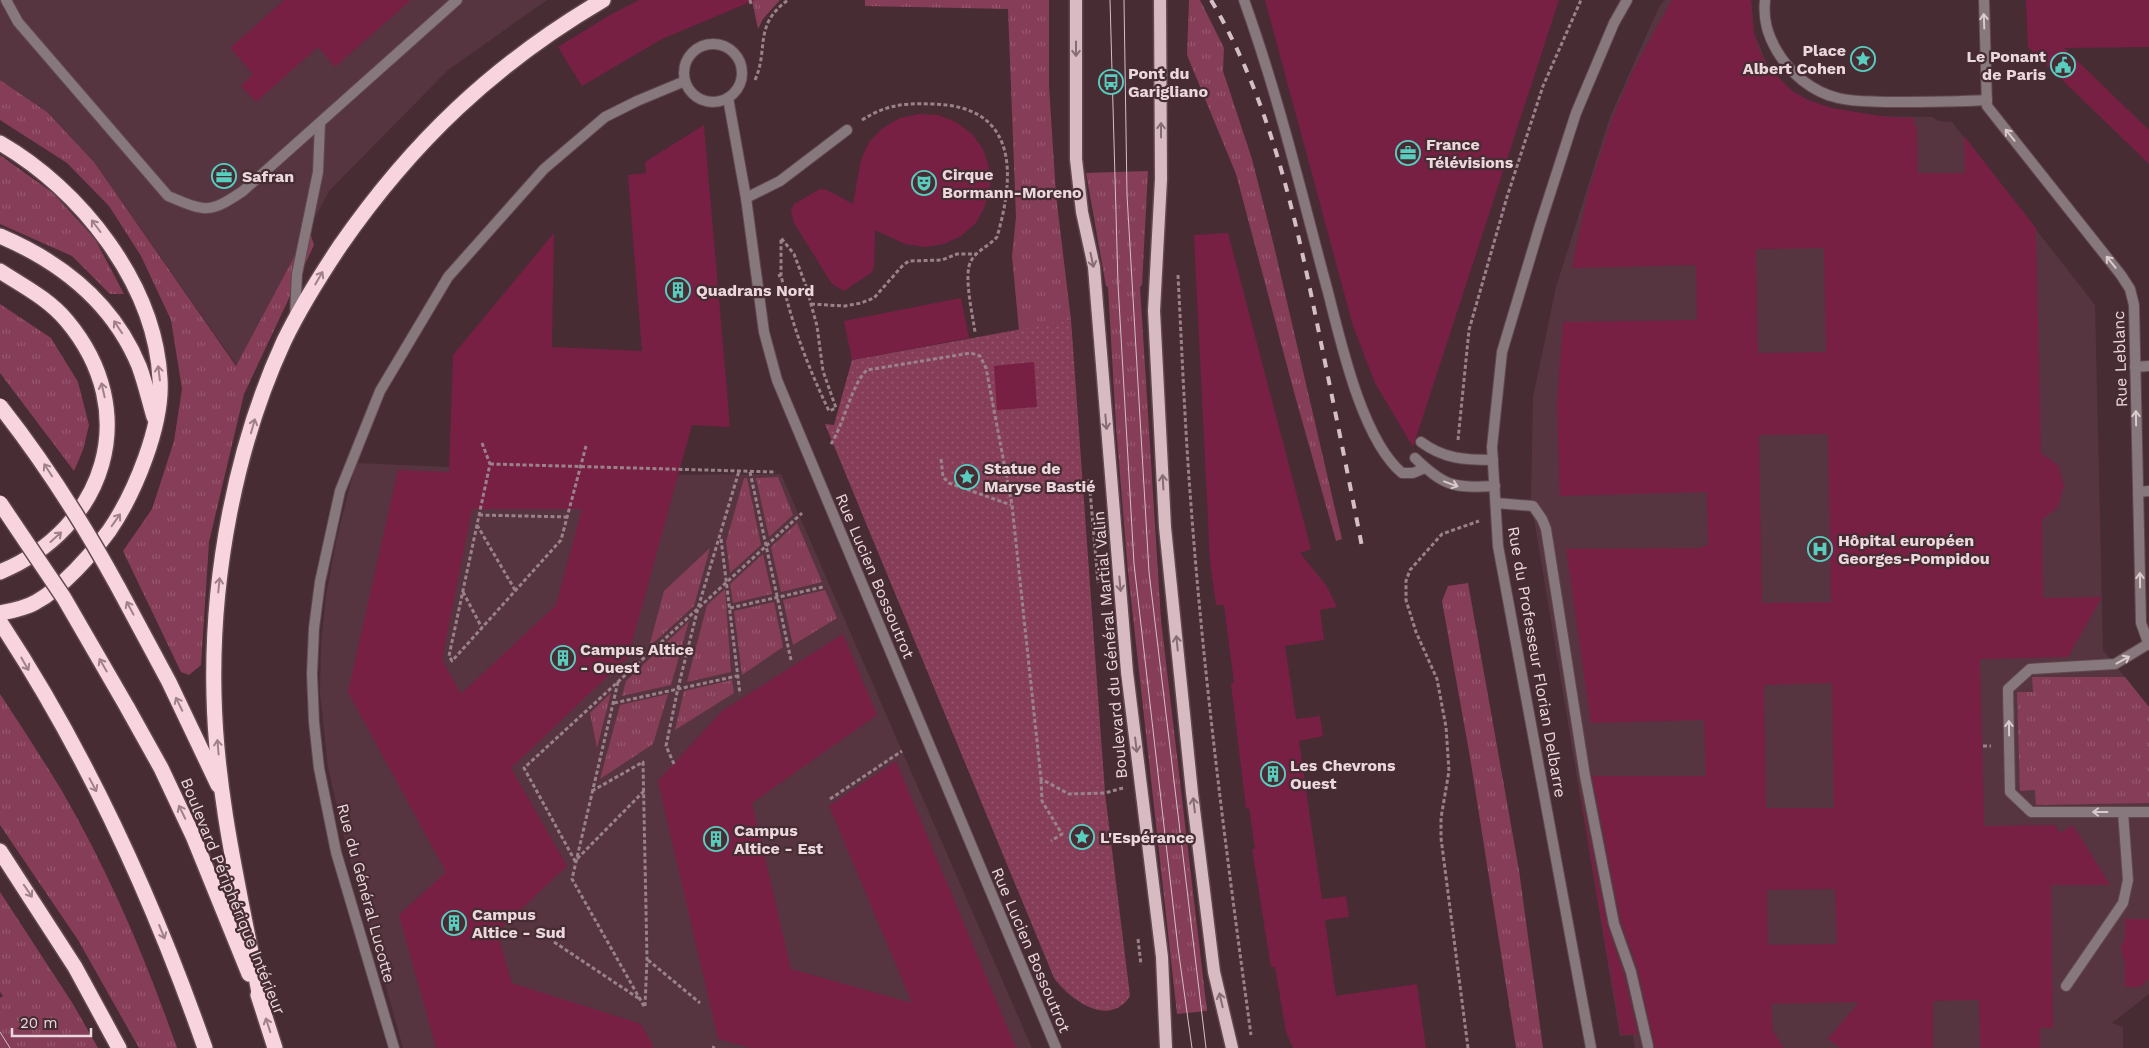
<svg xmlns="http://www.w3.org/2000/svg" width="2149" height="1048" font-family="'Work Sans',sans-serif">
<style>
.built{fill:#563540}
.grass{fill:url(#grass-tufts)}
.park{fill:url(#park-dots)}
.building{fill:#781f44;fill-rule:evenodd}
.lines{fill:none;stroke-linecap:round;stroke-linejoin:round}
.lane-casing{stroke:#61484f;stroke-width:12}
.street-casing{stroke:#61484f;stroke-width:12}
.primary-casing{stroke:#61484f;stroke-width:15}
.highway-casing{stroke:#61484f;stroke-width:18}
.path{stroke:#998289;stroke-width:3;stroke-dasharray:4 2.5;stroke-linecap:butt}
.lane{stroke:#86787c;stroke-width:10}
.street{stroke:#86787c;stroke-width:10}
.primary{stroke:#d8bac2;stroke-width:12}
.highway{stroke:#f8d4de;stroke-width:15}
.tram{stroke:#d3bfc5;stroke-width:1}
.rail{stroke:#d3bfc5;stroke-width:4;stroke-dasharray:9 9;stroke-linecap:butt}
.highway-bridge-casing{stroke:#61484f;stroke-width:18;stroke-linecap:butt}
.highway-bridge{stroke:#f8d4de;stroke-width:15}
.oneway{stroke:#dbcace}
.oneway2{stroke:#886c74}
.oneway3{stroke:#a08089}
.labels{text-anchor:middle;dominant-baseline:central;stroke-width:4.5;stroke-linejoin:round;paint-order:stroke}
.poi-label{font-size:16px;font-weight:bold;fill:#ead8dd;stroke:#472c34;text-anchor:start}
.street-label{font-size:16px;fill:#ead8dd;stroke:#472c34}
</style>
<defs>
<pattern id="grass-tufts" width="24" height="20" patternUnits="userSpaceOnUse" patternTransform="scale(1.25)"><rect width="24" height="20" fill="#863d57"/><path d="M3 7l-1-3M5 7V3M7 7l1-3M15 17l-1-3M17 17v-4M19 17l1-3" fill="none" stroke="#97586f"/></pattern>
<pattern id="park-dots" width="8" height="8" patternUnits="userSpaceOnUse" patternTransform="scale(1.25)"><rect width="8" height="8" fill="#863d57"/><path d="M2 2h.1M6 6h.1" fill="none" stroke="#97586f" stroke-width="1.8" stroke-linecap="round"/></pattern>
</defs>
<rect width="100%" height="100%" fill="#472c34"/>
<!-- built -->
<g class="built">
<path d="M0,0H547L448,70L329,191L237,366L94,162L47,112L0,80Z"/>
<path d="M1665,0H1751L1754,33L1768,67L1792,91L1808,100L1831,108L1871,116L1932,117L1939,121L1952,122L2095,305L2103,650L2149,707V994L2112,1023L2123,1027V1048H1635L1633,1035L1620,1036L1531,501L1533,397L1556,287L1610,117L1659,7Z"/>
<path d="M356,463L644,475L781,474L1032,1048H403L346,845L328,768L320,693L321,644L326,596L337,537Z"/>
</g>
<!-- grass -->
<g class="grass">
<path d="M752,0H780L763,19L758,29Z"/>
<path d="M865,0H1049V86L1056,195L1071,320L1019,331L1012,256L1016,217L1008,9L865,6Z"/>
<path d="M1189,0H1200L1224,48L1223,71L1252,159L1274,246L1342,539L1336,541L1294,392L1236,174L1187,55Z"/>
<path d="M0,80L47,112L94,162L236,366L309,229L314,245L244,394L209,542L201,665L189,675L181,672L123,551L152,509L174,441L182,389L171,320L141,256L109,206L67,163L0,120Z"/>
<path d="M0,155L53,193L95,239L124,294H110L72,256L0,224Z"/>
<path d="M1148,171L1142,285L1140,287L1161,620L1207,1011L1177,1014L1128,572L1116,426L1108,287L1106,286L1086,173Z"/>
<path d="M0,304L51,338L78,382L89,425L83,450L74,471L0,373Z"/>
<path d="M778,477L793,515L769,537L756,478Z"/>
<path d="M744,478H747L761,545L730,573L726,542Z"/>
<path d="M797,523L822,582L781,592L771,547Z"/>
<path d="M710,548L694,606L649,647L664,591Z"/>
<path d="M763,554L772,594L733,603L730,584Z"/>
<path d="M1468,583L1519,870L1543,1048H1516L1470,757L1442,601L1448,586Z"/>
<path d="M725,589L731,672L687,682L707,605Z"/>
<path d="M825,590L837,618L793,645L783,600Z"/>
<path d="M774,602L783,647L742,675L734,611Z"/>
<path d="M689,621L671,685L622,696L626,681Z"/>
<path d="M2032,677H2125L2149,707V803L2036,805L2035,790L2020,791L2017,692H2033Z"/>
<path d="M732,680L734,693L675,730L684,691Z"/>
<path d="M611,693L597,748L590,713Z"/>
<path d="M0,694C21,726 42,758 62,791C109,872 146,959 177,1048H139L78,940L0,825Z"/>
<path d="M668,694L653,744L600,779L620,705Z"/>
<path d="M0,892L73,1004L98,1048H0V998L3,996L0,992Z"/>
</g>
<!-- park -->
<path class="park" d="M1071,320L1105,793L1130,996C1110,1028 1071,1001 1054,978L825,424L834,425L852,360Z"/>
<!-- building -->
<g class="building">
<path d="M284,0H411L335,67L318,47L256,102L241,86L253,74L230,48Z"/>
<path d="M639,0H755L662,39L582,86L558,47L610,15Z"/>
<path d="M1265,0H1559L1413,447L1375,383L1353,326Z"/>
<path d="M1672,0H1751L1754,33L1760,52L1768,67L1792,91L1808,100L1831,108L1887,117L1914,118V126H1917L1918,173H1965L1964,136L2036,228L2041,453L2058,465L2064,486L2058,507L2042,520L2043,598L2102,597L2068,657L1980,659L1984,826L2055,825L2060,833L2073,825L2110,885H2051L2053,1028H2040V1048H1980L1979,1000L1933,1001V1048H1840L1828,1039L1859,1002L1771,1004L1773,1031L1784,1048H1655L1638,970L1621,922L1592,776H1706L1704,720L1591,723L1566,549L1702,548V546H1708L1707,492L1560,496L1557,405L1563,322L1697,320L1696,265L1572,268L1587,196L1612,119L1633,70ZM1824,248L1826,352L1758,353L1756,249ZM1828,434L1831,602L1762,603L1759,435ZM1832,683L1834,808H1766L1764,685ZM1835,889L1837,944L1768,945L1767,890Z"/>
<path d="M2026,0H2149V47L2064,48L2149,130V164L2028,47Z"/>
<path d="M919,114L938,115L956,122L972,134L983,149L989,168L990,187L985,206L976,223L961,236L944,244L925,247L905,244L875,230L874,267L871,273L844,291L832,284L794,223L791,210L794,204L820,189L827,190L853,204L861,160L869,142L883,128L900,118Z"/>
<path d="M704,125L730,427L692,425L628,657L511,768L567,866L497,932L512,983L641,1024L654,1048H436L399,915L446,872L348,692L398,470L449,472L453,355L554,233L552,347L642,351L628,175L646,173L645,162ZM472,509H582L556,605L461,694L442,659Z"/>
<path d="M1228,233L1311,549L1300,553L1326,585L1337,607L1320,610L1324,640L1285,646L1296,719L1320,716L1323,736L1299,741L1322,899L1346,896L1349,917L1325,920L1336,996L1417,984L1426,1048H1293L1286,1032L1275,967H1271L1252,849H1255L1249,808H1246L1231,684L1234,682L1224,605H1216L1210,562L1194,235Z"/>
<path d="M961,298L969,338L852,360L844,321Z"/>
<path d="M1034,362L1037,407L997,410L994,366Z"/>
<path d="M843,634L877,715L752,803L791,969L912,1003L829,806L896,761L1016,1048H751L718,1039L658,781L722,711Z"/>
<path d="M1577,777L1607,925L1624,974L1641,1048L1638,1034L1621,1035Z"/>
<path d="M2125,919H2149V979L2139,987H2125V963L2121,948L2125,938Z"/>
</g>
<g class="lines">
<defs>
<g id="lane">
<path d="M6,0L18,22L168,196C206,212 209,214 243,191L457,0"/>
<path d="M1244,0C1264,56 1281,114 1296,171C1307,211 1317,252 1328,292C1341,343 1362,439 1402,473H1413L1425,468"/>
<path d="M1765,0C1763,19 1767,34 1777,51C1790,73 1812,92 1838,98C1854,102 1872,101 1888,102C1921,102 1954,102 1987,100"/>
<path d="M746,198L780,181L847,130"/>
<path d="M295,317L297,274L318,172L320,123"/>
<path d="M2135,367L2149,366"/>
<path d="M1421,442C1444,459 1465,460 1493,460"/>
<path d="M1415,458C1445,487 1454,488 1495,486"/>
<path d="M2138,492L2149,491"/>
<path d="M1496,503L1533,506L1542,519L1546,529L1585,776L1614,924L1631,972L1648,1046"/>
<path d="M2148,644L2115,664L2030,669L2008,689L2010,792L2031,812H2149"/>
<path d="M2066,986L2123,903L2128,880L2123,812"/>
<path d="M394,1048L336,852L319,768L314,722L312,674L314,628L320,582L340,491L380,391L448,277L544,169L605,117L637,101L685,81"/>
</g>
<g id="street">
<path d="M1984,0L1987,106L2121,275L2130,289L2134,305L2141,623L2149,645"/>
<circle cx="713" cy="73" r="29"/>
<path d="M728,98L746,198L764,332L777,380L1056,1048"/>
<path d="M1591,1048L1498,546L1492,447L1502,352L1540,225L1576,113L1614,23L1627,0"/>
</g>
<g id="primary">
<path d="M1076,0V159L1082,212L1094,267L1127,672L1162,957L1166,1048"/>
<path d="M1160,0L1161,179L1154,311L1165,527L1192,793L1214,972L1232,1048"/>
</g>
<g id="highway">
<path d="M0,143C80,189 155,283 160,379C163,425 135,493 109,531C92,554 62,588 36,602C26,608 11,611 0,613"/>
<path d="M0,236C61,262 113,303 139,366C145,382 149,400 154,417"/>
<path d="M0,271C23,286 49,299 67,321C143,412 106,528 0,572"/>
<path d="M118,587L169,682L218,785"/>
<path d="M0,622C87,754 153,899 205,1048"/>
<path d="M127,707L161,768L193,836L249,974"/>
<path d="M0,851L75,967L119,1048"/>
<path d="M258,995L275,1048"/>
<path d="M261,1003C242,902 216,798 214,695C211,578 235,447 284,341C300,308 320,276 340,246C412,142 494,64 603,0"/>
</g>
</defs>
<!-- lane casing -->
<use href="#lane" class="lane-casing"/>
<!-- street casing -->
<use href="#street" class="street-casing"/>
<!-- primary casing -->
<use href="#primary" class="primary-casing"/>
<!-- highway casing -->
<use href="#highway" class="highway-casing"/>
<!-- path -->
<g class="path">
<path d="M750,0L751,4"/>
<path d="M755,80C769,49 753,25 788,0"/>
<path d="M862,120C886,105 903,103 931,104C1017,105 1016,172 997,237C989,246 976,251 971,261C963,274 973,317 975,332"/>
<path d="M1178,275C1182,352 1185,429 1191,505C1204,682 1227,859 1251,1035"/>
<path d="M778,276L781,275C791,323 808,367 829,411L836,408L823,371L817,326L806,286L794,254L781,238V275"/>
<path d="M811,304L845,306L861,303L874,298L903,265L909,261L942,260L957,254H977"/>
<path d="M1458,440L1469,330L1507,197L1543,86L1581,0"/>
<path d="M482,443L490,464L449,656L452,661L561,540L586,446"/>
<path d="M831,444C844,424 852,383 867,370L971,353L980,356L986,368L1012,505L1041,779L1069,794L1105,793L1123,788"/>
<path d="M941,459L943,477L949,483L1011,505"/>
<path d="M490,464L776,472"/>
<path d="M750,472L791,660"/>
<path d="M1089,479L1098,583"/>
<path d="M479,515L568,517"/>
<path d="M477,525L515,590"/>
<path d="M721,539L740,694"/>
<path d="M463,592L482,628"/>
<path d="M730,608L823,587"/>
<path d="M618,682L572,879L645,1008"/>
<path d="M614,703L737,676"/>
<path d="M1983,746H1991"/>
<path d="M674,764L666,746L678,688L698,608L739,471"/>
<path d="M1041,780L1042,801L1062,834L1051,841"/>
<path d="M592,791L643,762L647,960L645,1006"/>
<path d="M644,791L575,861L524,768L802,513"/>
<path d="M830,799L902,751"/>
<path d="M1138,939L1141,965"/>
<path d="M554,942L641,1000"/>
<path d="M648,960L700,1003"/>
<path d="M712,1047L715,1048"/>
<path d="M1468,1048L1441,838V818L1449,771L1446,727L1437,679L1416,632L1406,600V581L1410,570L1442,534L1479,521"/>
</g>
<!-- lane -->
<use href="#lane" class="lane"/>
<!-- street -->
<use href="#street" class="street"/>
<!-- primary -->
<use href="#primary" class="primary"/>
<!-- highway -->
<use href="#highway" class="highway"/>
<!-- tram -->
<g class="tram">
<path d="M1110,0L1118,284L1134,564L1178,948L1192,1048"/>
<path d="M1124,0L1127,195L1149,572L1206,1048"/>
<path d="M0,1032L10,1048"/>
</g>
<!-- rail -->
<path class="rail" d="M1211,0C1271,101 1296,219 1319,333C1334,406 1349,479 1363,552"/>
<defs>
<g id="highway-bridge">
<path d="M0,406C45,463 83,523 118,587"/>
<path d="M0,503L64,598L127,707"/>
</g>
</defs>
<!-- highway-bridge casing -->
<use href="#highway-bridge" class="highway-bridge-casing"/>
<!-- highway-bridge -->
<use href="#highway-bridge" class="highway-bridge"/>
</g>
<!-- one-way arrows -->
<defs><path id="oneway-shaft" d="M-6 0H5M1.5-3L5.5 0L1.5 3" fill="none" stroke-width="1.6" stroke-linecap="round" stroke-linejoin="round" transform="scale(1.25)"/></defs>
<g class="oneway">
<use href="#oneway-shaft" transform="translate(1984 21) rotate(-92)"/>
<use href="#oneway-shaft" transform="translate(2010 135) rotate(-129)"/>
<use href="#oneway-shaft" transform="translate(2111 262) rotate(-129)"/>
<use href="#oneway-shaft" transform="translate(2136 418) rotate(-91)"/>
<use href="#oneway-shaft" transform="translate(1451 484) rotate(20)"/>
<use href="#oneway-shaft" transform="translate(2140 580) rotate(-91)"/>
<use href="#oneway-shaft" transform="translate(2123 660) rotate(-29)"/>
<use href="#oneway-shaft" transform="translate(2009 728) rotate(-91)"/>
<use href="#oneway-shaft" transform="translate(2100 812) rotate(180)"/>
</g>
<g class="oneway2">
<use href="#oneway-shaft" transform="translate(1076 49) rotate(90)"/>
<use href="#oneway-shaft" transform="translate(1161 130) rotate(-90)"/>
<use href="#oneway-shaft" transform="translate(1092 260) rotate(78)"/>
<use href="#oneway-shaft" transform="translate(1106 422) rotate(85)"/>
<use href="#oneway-shaft" transform="translate(1163 482) rotate(-93)"/>
<use href="#oneway-shaft" transform="translate(1120 584) rotate(85)"/>
<use href="#oneway-shaft" transform="translate(1177 643) rotate(-96)"/>
<use href="#oneway-shaft" transform="translate(1136 745) rotate(83)"/>
<use href="#oneway-shaft" transform="translate(1194 805) rotate(-97)"/>
<use href="#oneway-shaft" transform="translate(1221 1000) rotate(-103)"/>
</g>
<g class="oneway3">
<use href="#oneway-shaft" transform="translate(96 226) rotate(-127)"/>
<use href="#oneway-shaft" transform="translate(319 278) rotate(-60)"/>
<use href="#oneway-shaft" transform="translate(118 327) rotate(-124)"/>
<use href="#oneway-shaft" transform="translate(159 373) rotate(-97)"/>
<use href="#oneway-shaft" transform="translate(103 390) rotate(-103)"/>
<use href="#oneway-shaft" transform="translate(253 426) rotate(-74)"/>
<use href="#oneway-shaft" transform="translate(48 470) rotate(-123)"/>
<use href="#oneway-shaft" transform="translate(116 520) rotate(-55)"/>
<use href="#oneway-shaft" transform="translate(56 537) rotate(-42)"/>
<use href="#oneway-shaft" transform="translate(219 585) rotate(-84)"/>
<use href="#oneway-shaft" transform="translate(130 608) rotate(-118)"/>
<use href="#oneway-shaft" transform="translate(25 664) rotate(60)"/>
<use href="#oneway-shaft" transform="translate(103 665) rotate(-120)"/>
<use href="#oneway-shaft" transform="translate(179 704) rotate(-116)"/>
<use href="#oneway-shaft" transform="translate(218 747) rotate(-95)"/>
<use href="#oneway-shaft" transform="translate(93 785) rotate(62)"/>
<use href="#oneway-shaft" transform="translate(182 812) rotate(-116)"/>
<use href="#oneway-shaft" transform="translate(28 891) rotate(56)"/>
<use href="#oneway-shaft" transform="translate(162 932) rotate(68)"/>
<use href="#oneway-shaft" transform="translate(268 1025) rotate(-108)"/>
</g>
<!-- icons -->
<defs>
<symbol id="sight-ring" viewBox="-11 -11 22 22"><circle r="9.5" fill="#472c34" stroke="#58cebf" stroke-width="1.5"/><path d="M0-6L1.8-2.2L6-1.7L2.9 1.2L3.7 5.4L0 3.3L-3.7 5.4L-2.9 1.2L-6-1.7L-1.8-2.2Z" fill="#58cebf"/></symbol>
<symbol id="civic-ring" viewBox="-11 -11 22 22"><circle r="9.5" fill="#472c34" stroke="#58cebf" stroke-width="1.5"/><path d="M-.6-6.5H3V-4.5H.6V-3L4-1V1h2V6H-6V1h2V-1L-.6-3ZM-1.2 2.5V6h2.4V2.5Z" fill="#58cebf"/></symbol>
<symbol id="bus-ring" viewBox="-11 -11 22 22"><circle r="9.5" fill="#472c34" stroke="#58cebf" stroke-width="1.5"/><path d="M-5-6H5V4H4V6H2V4H-2V6H-4V4H-5ZM-3.5-4V0h7V-4ZM-3.5 1.2v1.5H-2V1.2ZM2 1.2v1.5H3.5V1.2Z" fill="#58cebf"/></symbol>
<symbol id="office-ring" viewBox="-11 -11 22 22"><circle r="9.5" fill="#472c34" stroke="#58cebf" stroke-width="1.5"/><path d="M-6-3h4V-5.5h4V-3h4V5H-6ZM-1-4.5V-3h2v-1.5ZM-6 0V1H6V0Z" fill="#58cebf"/></symbol>
<symbol id="theatre-ring" viewBox="-11 -11 22 22"><circle r="9.5" fill="#472c34" stroke="#58cebf" stroke-width="1.5"/><path d="M-5-5.5Q0-4 5-5.5V0Q5 5 0 6Q-5 5-5 0ZM-3.3-2.5H-1v1.5H-3.3ZM1-2.5H3.3v1.5H1ZM-2.8 1Q0 5.5 2.8 1Z" fill="#58cebf"/></symbol>
<symbol id="building-ring" viewBox="-11 -11 22 22"><circle r="9.5" fill="#472c34" stroke="#58cebf" stroke-width="1.5"/><path d="M-4-6H4V6H1V3H-1V6H-4ZM-2.5-4.3h1.7v1.8h-1.7ZM.8-4.3h1.7v1.8H.8ZM-2.5-1h1.7V.8h-1.7ZM.8-1h1.7V.8H.8Z" fill="#58cebf"/></symbol>
<symbol id="hospital-ring" viewBox="-11 -11 22 22"><circle r="9.5" fill="#472c34" stroke="#58cebf" stroke-width="1.5"/><path d="M-5-5h3v3.5h4V-5h3V5h-3V1.5h-4V5h-3Z" fill="#58cebf"/></symbol>
</defs>
<g fill-rule="evenodd">
<use href="#sight-ring" x="1849" y="45" width="28" height="28"/>
<use href="#civic-ring" x="2049" y="51" width="28" height="28"/>
<use href="#bus-ring" x="1097" y="68" width="28" height="28"/>
<use href="#office-ring" x="1394" y="139" width="28" height="28"/>
<use href="#office-ring" x="210" y="162" width="28" height="28"/>
<use href="#theatre-ring" x="910" y="169" width="28" height="28"/>
<use href="#building-ring" x="664" y="276" width="28" height="28"/>
<use href="#sight-ring" x="953" y="463" width="28" height="28"/>
<use href="#hospital-ring" x="1806" y="535" width="28" height="28"/>
<use href="#building-ring" x="549" y="644" width="28" height="28"/>
<use href="#building-ring" x="1259" y="760" width="28" height="28"/>
<use href="#sight-ring" x="1068" y="823" width="28" height="28"/>
<use href="#building-ring" x="702" y="825" width="28" height="28"/>
<use href="#building-ring" x="440" y="909" width="28" height="28"/>
</g>
<g class="labels">
<!-- poi labels -->
<g class="poi-label">
<text x="1846" y="50" text-anchor="end">Place<tspan x="1846" dy="18">Albert Cohen</tspan></text>
<text x="2046" y="56" text-anchor="end">Le Ponant<tspan x="2046" dy="18">de Paris</tspan></text>
<text x="1128" y="73">Pont du<tspan x="1128" dy="18">Garigliano</tspan></text>
<text x="1426" y="144">France<tspan x="1426" dy="18">Télévisions</tspan></text>
<text x="942" y="174">Cirque<tspan x="942" dy="18">Bormann-Moreno</tspan></text>
<text x="242" y="176">Safran</text>
<text x="696" y="290">Quadrans Nord</text>
<text x="984" y="468">Statue de<tspan x="984" dy="18">Maryse Bastié</tspan></text>
<text x="1838" y="540">Hôpital européen<tspan x="1838" dy="18">Georges-Pompidou</tspan></text>
<text x="580" y="649">Campus Altice<tspan x="580" dy="18">- Ouest</tspan></text>
<text x="1290" y="765">Les Chevrons<tspan x="1290" dy="18">Ouest</tspan></text>
<text x="734" y="830">Campus<tspan x="734" dy="18">Altice - Est</tspan></text>
<text x="1100" y="837">L'Espérance</text>
<text x="472" y="914">Campus<tspan x="472" dy="18">Altice - Sud</tspan></text>
</g>
<!-- street labels -->
<g class="street-label">
<text transform="translate(2120 359) rotate(-92)">Rue Leblanc</text>
<text transform="translate(875 576) rotate(67)">Rue Lucien Bossoutrot</text>
<text transform="translate(1110 645) rotate(-95)">Boulevard du Général Martial Valin</text>
<text transform="translate(1537 662) rotate(80)">Rue du Professeur Florian Delbarre</text>
<text transform="translate(366 893) rotate(75)">Rue du Général Lucotte</text>
<text transform="translate(233 896) rotate(68)">Boulevard Périphérique Intérieur</text>
<text transform="translate(1031 950) rotate(67)">Rue Lucien Bossoutrot</text>
</g>
</g>
<!-- scale -->
<path d="M12 1028v8h79v-8" fill="none" stroke="#ead8dd" stroke-width="2.5"/>
<text x="20" y="1028" font-size="15" fill="#ead8dd" stroke="#472c34" stroke-width="4" paint-order="stroke">20 m</text>
</svg>
